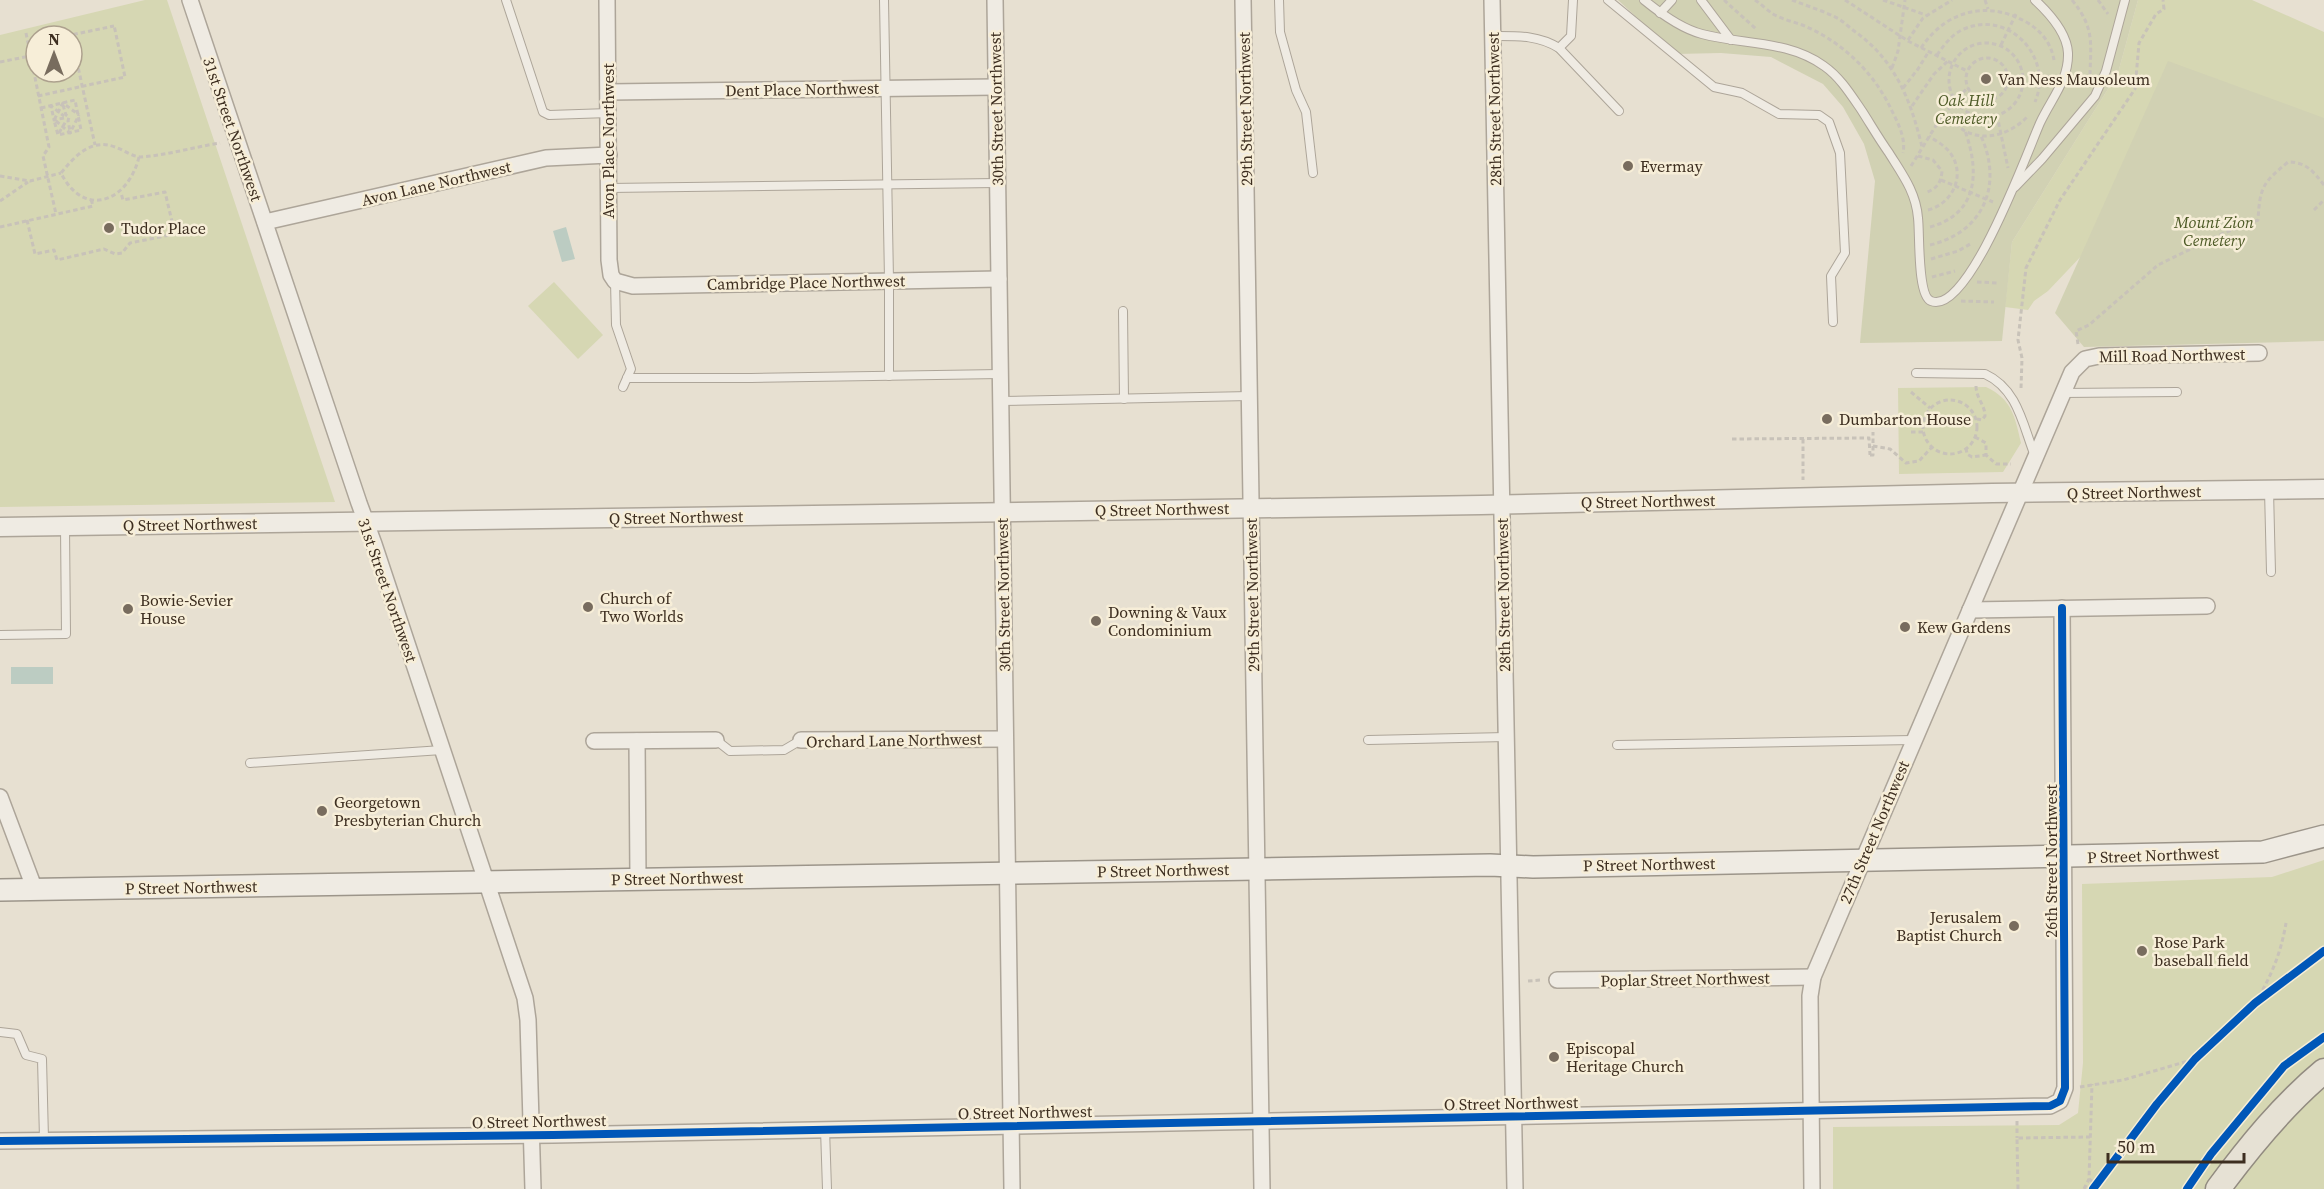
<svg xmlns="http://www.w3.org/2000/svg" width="2324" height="1189" font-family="'Source Serif 4',serif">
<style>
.green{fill:#d6d7b3;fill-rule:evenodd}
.cemetery{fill:#d1d1b3}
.water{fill:#bcccc2}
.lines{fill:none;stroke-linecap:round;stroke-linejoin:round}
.service-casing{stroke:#ada599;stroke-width:10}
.minor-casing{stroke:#ada599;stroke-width:18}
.tertiary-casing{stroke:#ada599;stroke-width:21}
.secondary-casing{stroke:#9c958a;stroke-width:24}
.primary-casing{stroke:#928b80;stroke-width:27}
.path{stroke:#c8c2b9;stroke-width:3;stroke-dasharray:4.5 3;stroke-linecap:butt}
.service{stroke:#efebe3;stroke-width:8}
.minor{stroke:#efebe3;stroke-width:15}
.tertiary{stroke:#efebe3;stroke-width:18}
.secondary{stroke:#efebe3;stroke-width:21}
.primary{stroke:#e6e1d4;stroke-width:24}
.cycleway-casing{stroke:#f7eed8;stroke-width:11}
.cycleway{stroke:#0057b8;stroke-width:8}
.poi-dot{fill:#786c5e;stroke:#f7eed8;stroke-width:2}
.labels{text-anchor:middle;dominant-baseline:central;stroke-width:5;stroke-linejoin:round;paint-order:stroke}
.poi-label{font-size:16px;fill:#3d2e20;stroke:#f7eed8;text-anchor:start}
.street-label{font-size:16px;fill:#3d2e20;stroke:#f7eed8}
.park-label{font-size:16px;font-style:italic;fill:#4d5a26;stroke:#f7eed8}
</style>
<rect width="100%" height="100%" fill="#e7e0d1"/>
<!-- green -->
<g class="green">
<path d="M145,0H167L335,502L0,507V35ZM36,36H72V72H36Z"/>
<path d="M2138,0H2252L2324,32V223L2086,251L2048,291L2034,301L2028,310L2005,307L2012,242L2118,73Z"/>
<path d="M554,282L603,335L578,359L528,306Z"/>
<path d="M1986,387C2012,399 2015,417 2021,443L2003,472L1899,474L1898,388Z"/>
<path d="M2324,860V1189H1833V1127L2059,1125L2078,1113L2083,1063L2082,884L2272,877Z"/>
</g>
<!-- cemetery -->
<g class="cemetery">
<path d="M1618,0H2138L2118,73L2012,242L2002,341L1860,343L1875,181L1864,144L1843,107L1823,84L1771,57L1721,53L1676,54Z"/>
<path d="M2168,61L2324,118V341L2084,347L2055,313Z"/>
</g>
<!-- water -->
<g class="water">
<path d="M566,227L575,259L562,262L553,231Z"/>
<rect x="11" y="667" width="42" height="17"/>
</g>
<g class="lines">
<defs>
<g id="service">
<path d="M506,0L543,112L549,115L609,113"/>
<path d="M884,0L889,280V376"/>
<path d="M1279,0L1280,32L1296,90L1306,112L1313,173"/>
<path d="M1608,0L1714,87L1742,93L1779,114L1819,115L1829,122L1840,153L1845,253L1831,276L1833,322"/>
<path d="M1644,0C1660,13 1682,29 1702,34C1743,45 1788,40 1824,66C1840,77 1851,95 1862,111C1871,125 1879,139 1889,153C1902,174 1916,192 1918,218C1920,233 1917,296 1931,301C1968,317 2028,150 2040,123C2051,99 2069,80 2068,53C2067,32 2049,13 2035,0"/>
<path d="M1701,0L1731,40"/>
<path d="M1660,13L1672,0"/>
<path d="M1493,36C1517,36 1538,35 1559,48L1619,111"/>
<path d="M1559,48L1571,36L1573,0"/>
<path d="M2015,187L2042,159L2095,96L2106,71L2125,0"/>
<path d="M609,188L997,183"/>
<path d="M615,281L616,325L631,369L623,387"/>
<path d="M1123,311L1124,399"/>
<path d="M1916,373L1985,374C2018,389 2023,426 2035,456"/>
<path d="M627,378H751L1000,374"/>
<path d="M2062,393L2177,392"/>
<path d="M1001,401L1250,396"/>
<path d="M2269,490L2271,572"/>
<path d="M0,635L66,634L65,527"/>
<path d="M716,740L730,751L784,750L801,740"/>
<path d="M1368,740L1506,737"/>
<path d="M1617,745L1913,740"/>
<path d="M250,763L442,750"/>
<path d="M0,1032L17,1034L26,1055L42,1059L44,1139"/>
<path d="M825,1129L827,1189"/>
</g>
<g id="minor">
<path d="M190,0L359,503L374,544L525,998L528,1020L533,1189"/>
<path d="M607,0L609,260L611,275L615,281L633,286L999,279"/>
<path d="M995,0L1012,1189"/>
<path d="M1243,0L1262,1189"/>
<path d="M1492,0L1515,1189"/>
<path d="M609,92L996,87"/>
<path d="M265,222L546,158L609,155"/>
<path d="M1970,610L2207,606"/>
<path d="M801,740L1005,739"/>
<path d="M594,741L716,740"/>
<path d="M637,741L638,878"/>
<path d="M0,797L35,890"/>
<path d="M1557,980L1813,977"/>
<path d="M0,1141L553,1135L2050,1106L2060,1101L2065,1088L2062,608"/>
<path d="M1812,1189L1810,996L1813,977L2072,372L2085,359L2099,356L2259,353"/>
</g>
<path id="tertiary" d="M0,527L1481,505L1992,493L2324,489"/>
<path id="secondary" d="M0,890L1490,865L1533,867L2263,852L2324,836"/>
<path id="primary" d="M2218,1189C2249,1147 2283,1105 2324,1071"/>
</defs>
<!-- service casing -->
<use href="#service" class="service-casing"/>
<!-- minor casing -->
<use href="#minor" class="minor-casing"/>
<!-- tertiary casing -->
<use href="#tertiary" class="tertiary-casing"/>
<!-- secondary casing -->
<use href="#secondary" class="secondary-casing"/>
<!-- primary casing -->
<use href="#primary" class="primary-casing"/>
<!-- path -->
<g class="path">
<path d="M1724,0L1756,29"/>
<path d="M1755,0C1761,4 1767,10 1773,14C1783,20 1796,22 1807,27C1843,43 1874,73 1891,109C1898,123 1906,138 1903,153"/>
<path d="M1792,0C1807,6 1824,11 1839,19C1845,23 1851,29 1857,33C1896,62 1911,101 1922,147"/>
<path d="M1845,0L1908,41L1967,71"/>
<path d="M1883,0L1926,15"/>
<path d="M1985,0L1988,9"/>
<path d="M2072,0C2094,27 2091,41 2090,74"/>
<path d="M2098,0L2108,14"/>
<path d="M26,33L49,147L43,156L56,214"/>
<path d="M66,36L114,26"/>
<path d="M72,39L95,145"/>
<path d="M1908,40L1923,18L1952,0"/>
<circle cx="1986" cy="80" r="37"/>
<path d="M29,45L36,43"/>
<path d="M2001,45L2016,14"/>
<path d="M1921,48C1947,9 1989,0 2028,23C2042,32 2051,43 2054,60"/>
<path d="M1937,55C1944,45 1952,34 1964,29C2009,9 2054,58 2035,102"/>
<circle cx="1987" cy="79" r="21"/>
<path d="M0,62L30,56"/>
<path d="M1892,68L1898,51L1905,0"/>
<path d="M50,72H57"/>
<path d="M2039,80H2045L2050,75"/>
<path d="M1903,88L1918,69L1929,51"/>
<path d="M38,96L125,77L114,25"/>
<path d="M63,105L66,115L69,117L68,121L70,131"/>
<path d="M1912,106L1934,74L1948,61"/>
<path d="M41,108L75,100L81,130L58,135L54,120L63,103L79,115"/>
<path d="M1944,114C1952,120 1959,128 1967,132C1989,142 2013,132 2028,116"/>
<path d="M1997,115L2008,168"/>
<path d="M64,118L54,120L51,106L64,116"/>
<path d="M56,121L70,133L79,115"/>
<path d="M59,133L66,121"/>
<path d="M1918,156L1933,160L1942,171C1941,184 1936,189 1925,193"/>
<path d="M139,157C128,202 84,219 61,173C75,156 91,138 115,147C124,150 133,157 141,157C168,155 194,147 220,143"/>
<path d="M1911,166L1940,119L1968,87"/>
<path d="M0,176L30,181L61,173"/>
<path d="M1941,180L1993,202"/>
<path d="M0,201L28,182"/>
<path d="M1928,210C1952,204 1966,176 1951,154C1946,146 1936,141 1929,136"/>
<path d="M2314,210L2324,200"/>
<path d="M27,220L35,254L54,250L57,260L104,249L115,254L122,253L130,243L175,234L165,192L123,200L121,193"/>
<path d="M0,227L93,206L91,199"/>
<path d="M1930,227C1978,214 1980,172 1965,131"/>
<path d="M1930,245C1984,232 2003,185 1981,136"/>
<path d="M1931,259L1958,251L1972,243"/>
<path d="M1932,277L1955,271"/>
<path d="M1977,282L1998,283"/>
<path d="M1961,301L1994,302"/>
<path d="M2078,344L2076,331L2089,325L2158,265L2219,235L2258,220C2260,186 2263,183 2288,162C2306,162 2313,171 2324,185"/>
<path d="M1976,386C1976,398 1985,405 1985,416L1982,420L1977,419"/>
<path d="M2021,388L2022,358L2018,340L2026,268L2060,200L2135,89L2139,43L2156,14L2164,9L2163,0"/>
<path d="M1911,392L1930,408"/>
<circle cx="1950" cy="427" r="27"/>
<path d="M1911,432H1924"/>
<path d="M1975,437L1986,443V455L1996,464H2011"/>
<path d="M1732,439L1869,438L1870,455"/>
<path d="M1803,439V480"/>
<path d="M1873,446L1890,449L1906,463L1919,461L1932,447"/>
<path d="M1966,448L1967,454L1972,457L1986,455"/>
<path d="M1870,455H1873V432"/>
<path d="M1528,981L1541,980"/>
<path d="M2255,1003C2271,977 2281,953 2286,923"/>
<path d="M2080,1087L2123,1080L2195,1059"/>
<path d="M2017,1121V1138"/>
<path d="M2089,1179L2096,1184"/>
<path d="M2018,1189L2017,1138L2090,1137"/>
<path d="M2084,1189L2089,1179L2092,1084"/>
</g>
<!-- service -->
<use href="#service" class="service"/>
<!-- minor -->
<use href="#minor" class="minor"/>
<!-- tertiary -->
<use href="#tertiary" class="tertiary"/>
<!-- secondary -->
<use href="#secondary" class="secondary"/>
<!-- primary -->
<use href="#primary" class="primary"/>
<defs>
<g id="cycleway">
<path d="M0,1141L553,1135L2050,1106L2060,1101L2065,1088L2062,608"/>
<path d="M2093,1189L2157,1104L2195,1059L2255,1003L2324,951"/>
<path d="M2187,1189L2211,1154L2284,1066L2324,1037"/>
</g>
</defs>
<!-- cycleway casing -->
<use href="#cycleway" class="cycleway-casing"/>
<!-- cycleway -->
<use href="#cycleway" class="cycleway"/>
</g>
<!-- markers -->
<g class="poi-dot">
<circle cx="1986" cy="79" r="6"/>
<circle cx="1628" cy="166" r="6"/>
<circle cx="109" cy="228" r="6"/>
<circle cx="1827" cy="419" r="6"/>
<circle cx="588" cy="607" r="6"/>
<circle cx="128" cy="609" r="6"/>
<circle cx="1096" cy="621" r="6"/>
<circle cx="1905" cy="627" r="6"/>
<circle cx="322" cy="811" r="6"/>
<circle cx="2014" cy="926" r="6"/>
<circle cx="2142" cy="951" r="6"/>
<circle cx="1554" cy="1057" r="6"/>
</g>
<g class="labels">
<!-- poi labels -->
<g class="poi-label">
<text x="1998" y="79">Van Ness Mausoleum</text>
<text x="1640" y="166">Evermay</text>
<text x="121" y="228">Tudor Place</text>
<text x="1839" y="419">Dumbarton House</text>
<text x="600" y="598">Church of<tspan x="600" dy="18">Two Worlds</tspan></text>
<text x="140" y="600">Bowie-Sevier<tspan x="140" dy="18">House</tspan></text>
<text x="1108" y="612">Downing &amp; Vaux<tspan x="1108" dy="18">Condominium</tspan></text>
<text x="1917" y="627">Kew Gardens</text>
<text x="334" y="802">Georgetown<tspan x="334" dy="18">Presbyterian Church</tspan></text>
<text x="2002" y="917" text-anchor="end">Jerusalem<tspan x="2002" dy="18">Baptist Church</tspan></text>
<text x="2154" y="942">Rose Park<tspan x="2154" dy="18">baseball field</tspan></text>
<text x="1566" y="1048">Episcopal<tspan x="1566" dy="18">Heritage Church</tspan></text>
</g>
<!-- street labels -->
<g class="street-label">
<text transform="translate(802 89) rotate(-1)">Dent Place Northwest</text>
<text transform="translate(996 109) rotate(-91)">30th Street Northwest</text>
<text transform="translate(1245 109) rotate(-91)">29th Street Northwest</text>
<text transform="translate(1494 109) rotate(-91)">28th Street Northwest</text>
<text transform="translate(233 129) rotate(71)">31st Street Northwest</text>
<text transform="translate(608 141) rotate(-90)">Avon Place Northwest</text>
<text transform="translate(436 183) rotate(-13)">Avon Lane Northwest</text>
<text transform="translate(806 282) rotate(-1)">Cambridge Place Northwest</text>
<text transform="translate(2172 355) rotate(-1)">Mill Road Northwest</text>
<text transform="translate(2134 492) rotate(-1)">Q Street Northwest</text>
<text transform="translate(1648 501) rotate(-1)">Q Street Northwest</text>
<text transform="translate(1162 509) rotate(-1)">Q Street Northwest</text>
<text transform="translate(676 517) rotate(-1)">Q Street Northwest</text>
<text transform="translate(190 524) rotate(-1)">Q Street Northwest</text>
<text transform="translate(388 590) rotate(71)">31st Street Northwest</text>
<text transform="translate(1003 595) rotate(-91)">30th Street Northwest</text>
<text transform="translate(1252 595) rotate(-91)">29th Street Northwest</text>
<text transform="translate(1503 595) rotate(-91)">28th Street Northwest</text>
<text transform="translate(894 740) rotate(-1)">Orchard Lane Northwest</text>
<text transform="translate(1874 832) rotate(-67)">27th Street Northwest</text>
<text transform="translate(2153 855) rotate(-2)">P Street Northwest</text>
<text transform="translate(2051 861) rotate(-90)">26th Street Northwest</text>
<text transform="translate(1649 864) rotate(-1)">P Street Northwest</text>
<text transform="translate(1163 870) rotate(-1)">P Street Northwest</text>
<text transform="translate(677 878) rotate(-1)">P Street Northwest</text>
<text transform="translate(191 887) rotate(-1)">P Street Northwest</text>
<text transform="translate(1685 979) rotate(-1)">Poplar Street Northwest</text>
<text transform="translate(1511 1103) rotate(-1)">O Street Northwest</text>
<text transform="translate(1025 1112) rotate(-1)">O Street Northwest</text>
<text transform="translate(539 1121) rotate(-1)">O Street Northwest</text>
</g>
<!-- park labels -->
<g class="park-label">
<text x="1966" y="100">Oak Hill<tspan x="1966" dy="18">Cemetery</tspan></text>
<text x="2214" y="222">Mount Zion<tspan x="2214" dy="18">Cemetery</tspan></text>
</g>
</g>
<!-- north arrow -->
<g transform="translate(54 54)"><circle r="28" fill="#f7eed8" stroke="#ada18e" stroke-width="1.5"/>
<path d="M0-4.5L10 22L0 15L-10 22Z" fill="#786c5e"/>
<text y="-9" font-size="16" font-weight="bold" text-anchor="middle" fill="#3d2e20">N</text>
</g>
<!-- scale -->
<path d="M2108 1153v9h136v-9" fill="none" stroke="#3d2e20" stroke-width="3"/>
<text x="2117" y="1153" font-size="18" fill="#3d2e20" stroke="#f7eed8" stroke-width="4.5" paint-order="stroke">50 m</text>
</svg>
